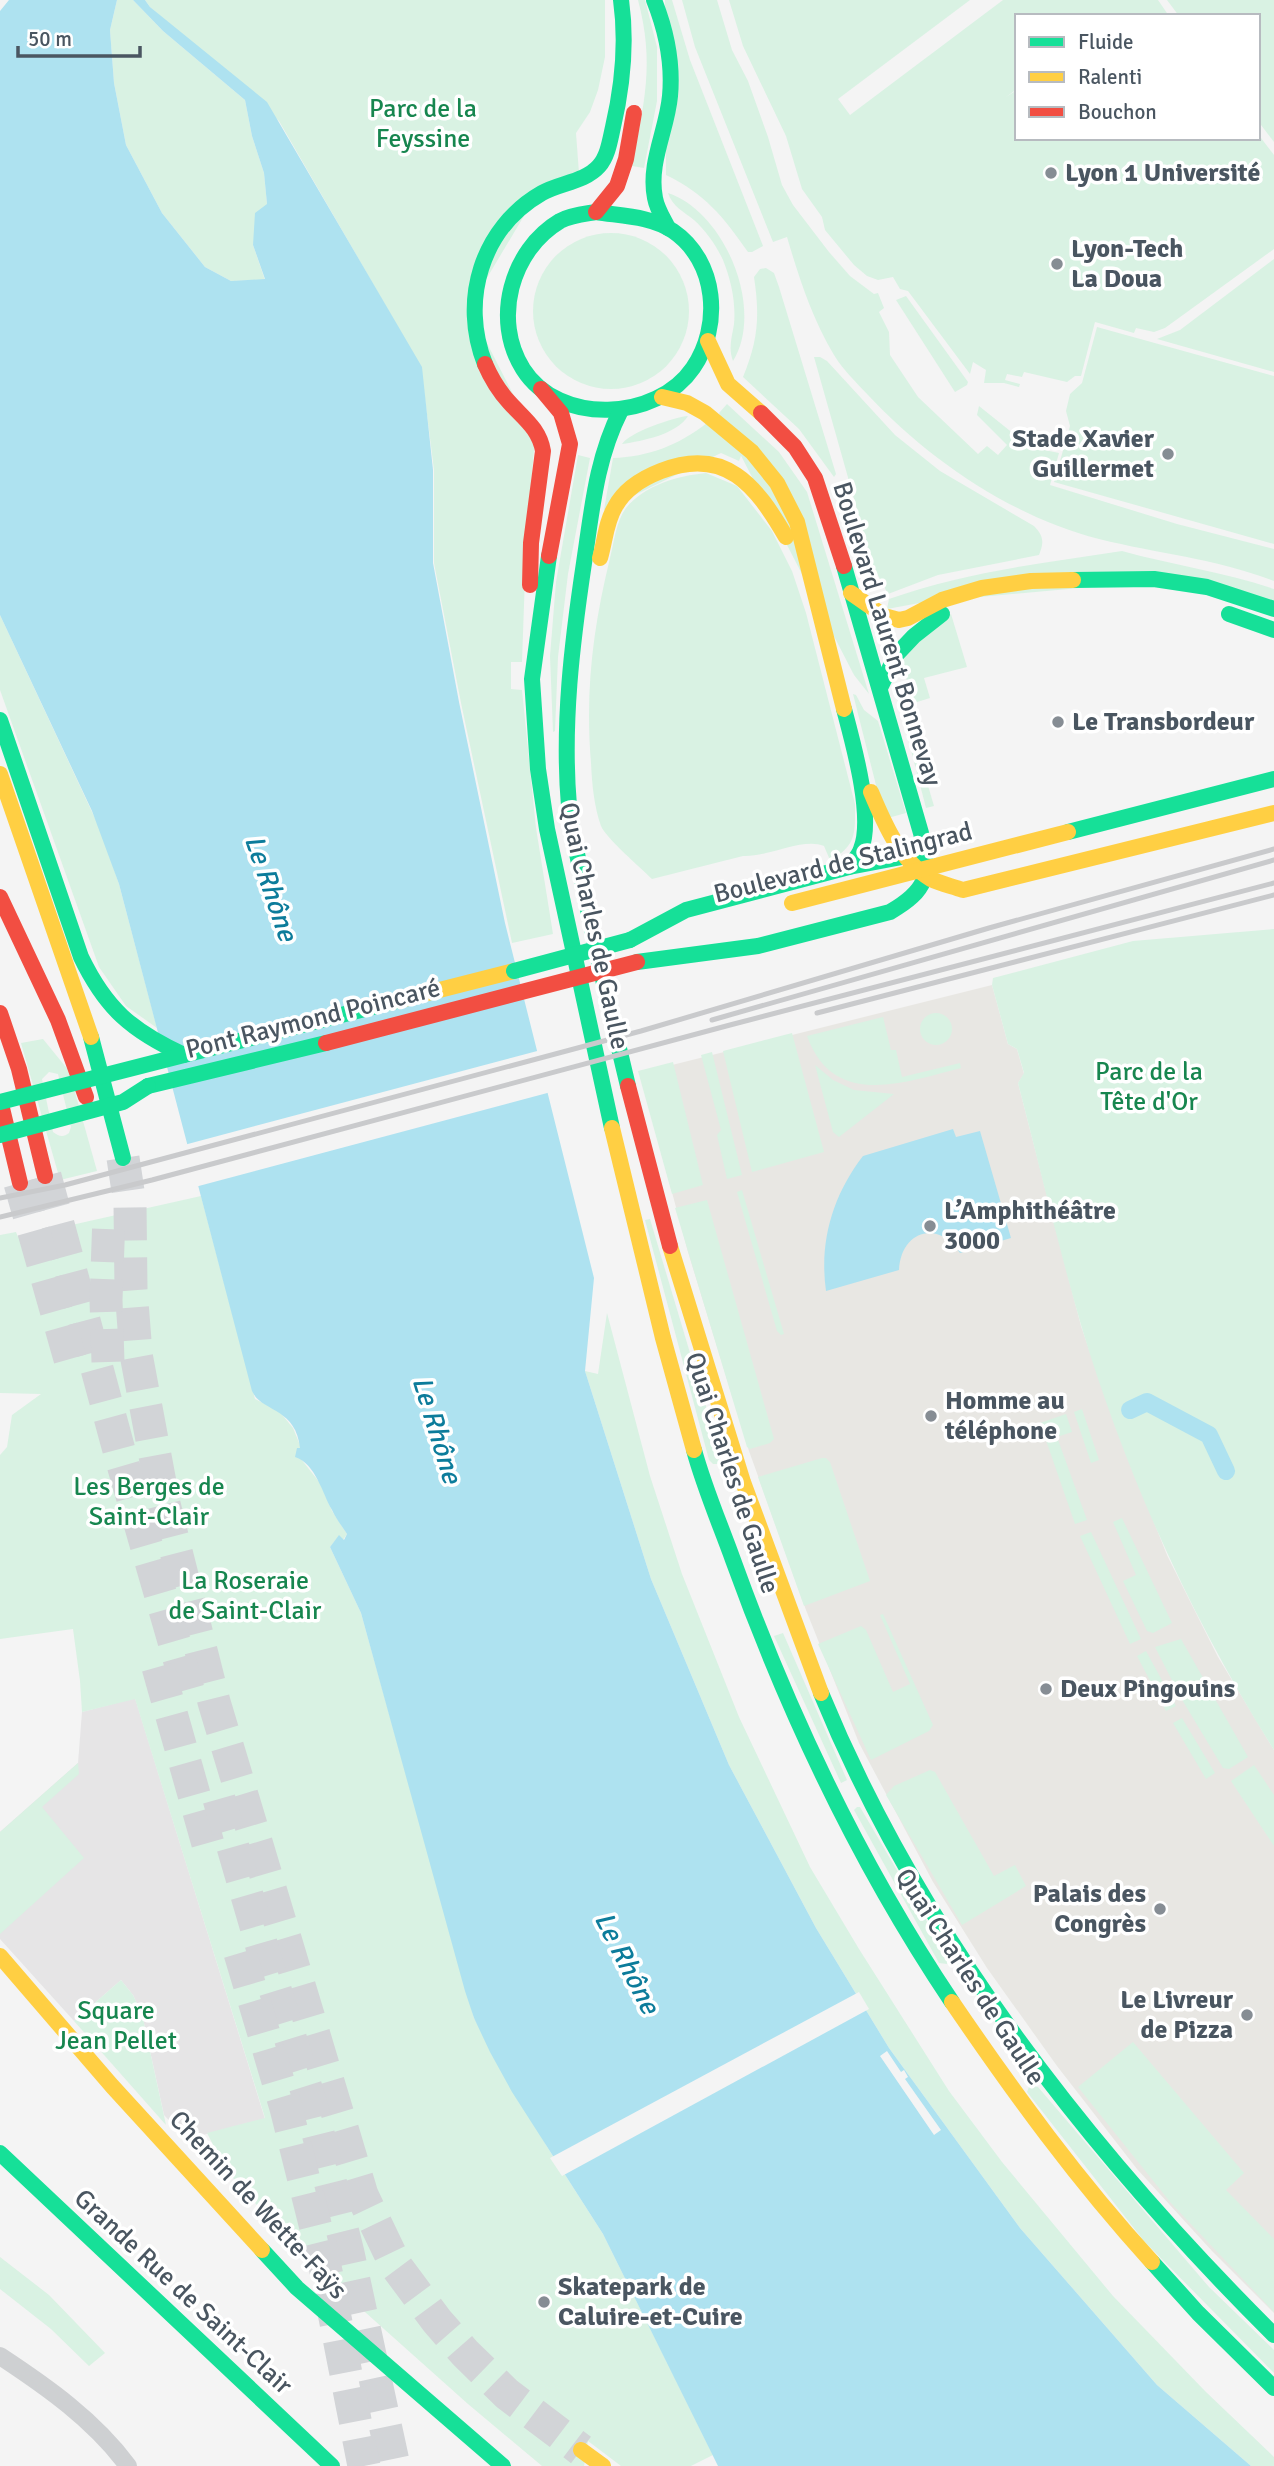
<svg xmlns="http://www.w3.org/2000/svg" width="1274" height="2466" font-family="Signika,sans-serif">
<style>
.commercial{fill:#e8e7e3}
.education{fill:#e6e5e6}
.green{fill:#d9f2e3;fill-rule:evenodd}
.water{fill:#aee2f0}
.pier{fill:#f4f4f4}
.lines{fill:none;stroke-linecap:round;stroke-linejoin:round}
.canal{stroke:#aee2f0;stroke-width:18}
.highway-tunnel{stroke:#d2d4d7;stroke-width:33;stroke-dasharray:33 17;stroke-linecap:butt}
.street{stroke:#ced0d2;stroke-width:18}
.fast{stroke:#16e098;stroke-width:16}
.slow{stroke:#ffcf43;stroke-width:16}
.jam{stroke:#f24e42;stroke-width:16}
.rail{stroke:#c9cacc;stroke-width:5}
.fast-bridge{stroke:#16e098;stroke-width:16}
.slow-bridge{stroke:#ffcf43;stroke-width:16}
.jam-bridge{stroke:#f24e42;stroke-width:16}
.poi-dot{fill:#868d94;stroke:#fff;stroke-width:2.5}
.labels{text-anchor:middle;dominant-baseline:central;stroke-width:7;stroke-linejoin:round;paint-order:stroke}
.park-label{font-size:26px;fill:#17864f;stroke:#fff}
.poi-label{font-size:26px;font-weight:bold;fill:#4a5661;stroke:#fff;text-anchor:start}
.street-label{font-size:26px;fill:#4a5661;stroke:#fff}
.water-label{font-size:28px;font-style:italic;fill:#0c7c9b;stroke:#fff}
</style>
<rect width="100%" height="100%" fill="#f4f4f4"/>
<!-- commercial -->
<path class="commercial" d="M992,985L1008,1044L1017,1049L1024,1074L1018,1083L1045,1188L1081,1326L1111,1414L1167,1555L1218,1657L1274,1750V2313L1212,2251L1137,2169L1057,2066L987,1968L933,1882L859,1743L806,1610L749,1451L688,1252L640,1073Z"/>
<!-- education -->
<path class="education" d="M135,1698L265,2119L187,2139L164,2115L142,2014L133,1995L121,1980L74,2021L0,1939V1832L78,1763L82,1712Z"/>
<!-- green -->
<g class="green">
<path d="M117,0H133L163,31L245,100L252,136L264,173L267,204L253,245L265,280L231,281L205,267L162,213L126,145L114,83L110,30Z"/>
<path d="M145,0H605V57L598,90L590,112L576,133L579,173L540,189L469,308L535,437L526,548L522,662H511V689L522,690L536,828L553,934L512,943L461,703L434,563V470L421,367L279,121L150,7Z"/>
<path d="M638,0H645L657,47V101L644,168L632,166C644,103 655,64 638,0Z"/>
<path d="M665,0H672L690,60L763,246L752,252H748C723,216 705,194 666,175Z"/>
<path d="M682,0H717L732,50L748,81L768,137L782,185L793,205L829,252L850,276L874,294L878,293L884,308L879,312L889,332L890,355L918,397L978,454L987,446L998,455L1007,445L977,415L979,406L1030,447L1059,453L1050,485L1177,524L1274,549V581C1214,558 1159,554 1099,539C1012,517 929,460 868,395C856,382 843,370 834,355C812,318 799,278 787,237L773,242L695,47Z"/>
<path d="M729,0H970L838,99L850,115L1003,0H1158L1169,16H1017V89L1006,97L1017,90V138H1258V134L1274,155V249L1165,328L1154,332L1136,328L1134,333L1095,322L1081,376H1075L1067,382L1024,372L1022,377L1007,374L1005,380L1020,384L1019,387L1004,383H984L986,370L973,362L970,374L908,291L900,289L893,277L878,280L867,276L854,265L825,230L822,217L802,189L786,136L743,46Z"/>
<path d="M1167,0H1274V142L1258,121V16H1179Z"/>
<path d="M668,193C725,212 765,309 733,361C728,348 732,337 734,324C736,302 731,280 723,260C716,245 706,231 694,220C684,212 672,206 668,193Z"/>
<circle cx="611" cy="311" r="78"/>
<path d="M1274,259V372L1157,339L1180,330Z"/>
<path d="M766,268L774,273L779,287L836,474L834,477L799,429L743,377C758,341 760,316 754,277L760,269Z"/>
<path d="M906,296L968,382L967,385L955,392L896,300Z"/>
<path d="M1097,327L1274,376V544L1054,482L1070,426L1066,411L1070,394L1082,383Z"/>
<path d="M814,357H820L827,361L895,435L940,471L1034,526C1044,536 1044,543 1039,555L938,575L888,594L873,566Z"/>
<path d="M727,404L779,452L807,492L869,694L854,675L719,413Z"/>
<path d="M688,416C677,434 643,441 622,444C628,433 674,417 688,416Z"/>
<path d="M707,423L742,453L739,461L721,453L604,510L613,458C648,457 679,445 707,423Z"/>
<path d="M578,455L590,458L568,574L558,657L555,731L553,732L550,656L556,582Z"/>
<path d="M706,473L737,486L772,531L792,571L806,613L855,804C855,832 857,846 830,860L824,846C803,837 769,857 743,856L652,879C642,869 605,837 601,826C594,806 592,784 591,763C585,691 593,628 610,558C614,543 616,521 626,508C645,485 677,476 706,473Z"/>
<path d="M1122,551C1172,565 1225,572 1274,589V602L1190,578L925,602L887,609L889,599C965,572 1043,563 1122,551Z"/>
<path d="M951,614L967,667L924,678L930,698L914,703L900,658Z"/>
<path d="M0,615L100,829L119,884L157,1028L126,1006L99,967L0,690Z"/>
<path d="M853,694L856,695L864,710L878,721L906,813L888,818L879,797Z"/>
<path d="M909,721L934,806L926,808L905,727Z"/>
<path d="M1274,929V1750C1191,1618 1126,1475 1081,1325C1058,1245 1039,1164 1018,1083L1024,1073L1017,1049L1008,1044L992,985L993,978L1133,941Z"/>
<circle cx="936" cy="1029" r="16"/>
<path d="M883,1017L891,1050H896L902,1077L960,1063L961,1068C905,1082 834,1110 807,1036Z"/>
<path d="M792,1033L824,1152L752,1172L723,1051Z"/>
<path d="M43,1039L69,1071L97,1171L60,1180L21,1043ZM49,1072L58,1074L71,1127L69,1133C63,1138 58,1136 53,1132L42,1079Z"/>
<path d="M712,1052L742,1175L727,1179L717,1135L721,1130L701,1055Z"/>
<path d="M673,1062L703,1185L672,1194L638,1071Z"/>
<path d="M815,1065L833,1080L854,1090L894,1094L839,1137L833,1132Z"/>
<path d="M742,1190L784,1334L781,1335L777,1331L737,1192Z"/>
<path d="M201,1196L255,1399L279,1411L293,1428L300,1445L301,1459L320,1483L332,1511L347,1534L343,1540L339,1536L330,1547L361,1613L474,2018L546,2145L603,2234L713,2455L691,2466H621L588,2441L584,2466H542L468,2404L300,2254L226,2170L207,2133L265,2118L135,1699L82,1712L80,1681L73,1629L0,1639V1455L7,1447L12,1415L41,1394L0,1393V1235L16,1232L18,1237Z"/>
<path d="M707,1200L774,1439L770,1443L750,1449L747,1447L675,1208Z"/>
<path d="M650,1219L722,1460L718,1464H713L709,1460L645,1220Z"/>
<path d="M607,1313L650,1476L682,1574L739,1717L810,1867L859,1949L949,2091L1002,2162L1113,2296L1206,2392L1274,2457V2466H1251L1157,2385L1020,2228L889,2048L816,1928L729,1765L651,1579L585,1371L598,1374Z"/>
<path d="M1082,1409L1099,1460L1091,1463L1074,1412Z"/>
<path d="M1066,1414L1072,1432L1057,1437L1087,1520L1075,1524L1040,1423Z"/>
<path d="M822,1458H826L830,1462L870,1581L804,1606L758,1477Z"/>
<path d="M1122,1518L1172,1623L1153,1633L1147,1631L1123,1581L1136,1575L1113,1522Z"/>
<path d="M1091,1532L1141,1639L1130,1644L1080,1536Z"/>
<path d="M883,1614L933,1725L929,1731L871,1760L818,1644L861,1626L866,1630L893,1692L910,1684L880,1615Z"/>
<path d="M783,1633L847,1780L841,1783L774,1636Z"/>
<path d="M1181,1639L1248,1757L1229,1769L1223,1768L1181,1698L1155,1647Z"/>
<path d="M1146,1651L1176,1706L1166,1711L1137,1656Z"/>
<path d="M1182,1718L1215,1773L1206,1779L1173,1723Z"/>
<path d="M78,1763L79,1774L42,1807L84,1858L0,1934V1832Z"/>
<path d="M1254,1765L1274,1795V1846L1231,1781Z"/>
<path d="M930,1770L935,1772L994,1876L1015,1865L1026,1886L962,1925L886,1795L894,1786Z"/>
<path d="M857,1807H860L950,1961L947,1964L939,1963L854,1810Z"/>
<path d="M121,1980L133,1995L142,2014L166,2125L74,2021Z"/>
<path d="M1133,2042L1244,2173L1226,2190L1274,2239V2312L1171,2203L1078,2087Z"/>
<path d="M1033,2086L1038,2087L1209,2287L1274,2350V2373L1144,2241L1027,2092L1029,2087Z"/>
<path d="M0,2257L49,2295L105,2353L89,2366L51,2329L0,2289Z"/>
</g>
<!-- water -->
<g class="water">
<path d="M9,0H117L110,30L114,83L126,145L162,213L205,267L231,281L265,279L253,245L255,213L267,204L264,173L252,136L245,100L163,31L133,0H145L150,7L267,102L422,367L433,470V563L459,702L505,923L594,1278L585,1371L651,1579L729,1765L816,1928L889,2048L1020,2228L1157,2385L1251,2466H718L603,2234L512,2092L490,2052L474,2018L465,1991L361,1613L330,1547L339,1535L344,1540L347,1534C342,1526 336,1519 332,1510C322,1493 316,1464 295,1457L297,1448H300C296,1407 261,1412 252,1391L119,884L92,811L0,615V11Z"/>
<path d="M953,1129L956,1137L980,1131L1011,1238L960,1253C938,1219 901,1231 899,1270L826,1291C819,1241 833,1195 863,1156Z"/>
</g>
<!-- pier -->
<g class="pier">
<path d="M541,1050L551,1092L195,1187L184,1145Z"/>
<path d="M859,1992L869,2009L562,2176L550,2158Z"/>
<path d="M887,2051L901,2072L904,2070L908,2077L905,2079L941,2130L934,2135L880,2056Z"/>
</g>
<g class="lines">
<!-- canal -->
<path class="canal" d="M1130,1410L1147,1402L1209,1435L1226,1471"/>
<!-- highway-tunnel -->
<g class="highway-tunnel">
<path d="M123,1158L130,1204L131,1289L136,1354L164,1504L214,1702L362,2195L396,2266L437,2321L465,2353L507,2394L581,2450"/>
<path d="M45,1176L120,1454L191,1700"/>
<path d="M20,1183L72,1366"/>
<path d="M108,1362L106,1300L109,1216"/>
<path d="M158,1667L208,1844"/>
<path d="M219,1799L267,1964L310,2101L348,2253L394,2466"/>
<path d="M240,1953L286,2108L323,2256L364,2466"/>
</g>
<!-- street -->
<path class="street" d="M0,2356C47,2387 94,2420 128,2466"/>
<!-- fast -->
<g class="fast">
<path d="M654,0C666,30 673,63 670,96C667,130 648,163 655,198C657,209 663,218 668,228"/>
<path d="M596,212C621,216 651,216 673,231C717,261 722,326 693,368C657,421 559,426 523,369C492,320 511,250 560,221C571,215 584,214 596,212Z"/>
<path d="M485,364C460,301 481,228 542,193C559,183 585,182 599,166C608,156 610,140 613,127C623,84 627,43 621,0"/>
<path d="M621,410C596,459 592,510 584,563C572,643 562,725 569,806C571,829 577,851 581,874C594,945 611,1015 628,1086"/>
<path d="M549,556L532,679L538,769L547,829L612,1128"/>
<path d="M1073,580L1154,579L1207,587L1274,609"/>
<path d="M1229,614L1274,630"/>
<path d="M880,688L896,655L914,636L942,614"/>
<path d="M844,709C853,743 874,817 861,849C859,856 853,861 849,867"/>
<path d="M0,720L81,957C106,1009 132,1031 184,1055L404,999"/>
<path d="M1068,832L1274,779"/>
<path d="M630,940L686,910L849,867L923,853"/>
<path d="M637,962L758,946L890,912C928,890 931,875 921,833L844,566"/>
<path d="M91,1037L123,1158"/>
<path d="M148,1086L326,1043"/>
<path d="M694,1450C704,1487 720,1524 733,1560C789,1715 860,1865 952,2002"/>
<path d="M821,1693C921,1937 1088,2150 1274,2335"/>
<path d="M0,2153L332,2466"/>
<path d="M262,2250L297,2288L503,2466"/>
<path d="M1152,2262L1198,2313L1274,2388"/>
</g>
<!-- slow -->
<g class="slow">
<path d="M708,341L728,384L761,413"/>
<path d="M662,397L687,403L705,413L752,452L777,483L797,522L844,709"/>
<path d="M600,558C605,541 606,522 615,507C624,490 643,478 661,471C725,446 756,485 786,537"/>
<path d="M851,593L884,616L899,620L908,618L942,600L982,588L1031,581L1073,580"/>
<path d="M0,774L91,1037"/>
<path d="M871,792C884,823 900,861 931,879C941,884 952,886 963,890L1274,813"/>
<path d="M404,999L514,971"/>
<path d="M612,1128L663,1338L694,1450"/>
<path d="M670,1246L743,1482L821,1693"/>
<path d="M0,1956L112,2086L262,2250"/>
<path d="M952,2002C1014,2093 1078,2181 1152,2262"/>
<path d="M581,2450L603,2466"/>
</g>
<!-- jam -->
<g class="jam">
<path d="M596,212L617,186L626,159L634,113"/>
<path d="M485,364C491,378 499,391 509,402C523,418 539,428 543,451L531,543L530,585"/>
<path d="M541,389L561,413L570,444L549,556"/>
<path d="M761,413L795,447L815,478L844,566"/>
<path d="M0,897L58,1020L86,1097"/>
<path d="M0,1013L19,1069L45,1176"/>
<path d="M628,1086L670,1246"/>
<path d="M1,1104L20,1183"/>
</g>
<!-- rail -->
<g class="rail">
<path d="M817,1013L1274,895"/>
<path d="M712,1020L1274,860"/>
<path d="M0,1198L65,1185L641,1031L989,928L1274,849"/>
<path d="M0,1217L152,1180L730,1025L1274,883"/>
</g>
<!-- fast-bridge -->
<g class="fast-bridge">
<path d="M514,971L630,940"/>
<path d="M0,1102L184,1055"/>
<path d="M0,1135L123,1102L148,1086"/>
</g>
<!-- slow-bridge -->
<path class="slow-bridge" d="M792,903L1068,832"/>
<!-- jam-bridge -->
<path class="jam-bridge" d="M326,1043L637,962"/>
</g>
<!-- markers -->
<g class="poi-dot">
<circle cx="1051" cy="173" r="7"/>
<circle cx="1057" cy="264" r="7"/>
<circle cx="1168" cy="454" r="7"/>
<circle cx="1058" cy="722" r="7"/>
<circle cx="930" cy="1226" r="7"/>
<circle cx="931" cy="1416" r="7"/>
<circle cx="1046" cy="1689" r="7"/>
<circle cx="1160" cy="1909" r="7"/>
<circle cx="1247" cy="2015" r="7"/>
<circle cx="544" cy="2302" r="7"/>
</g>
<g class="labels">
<!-- park labels -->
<g class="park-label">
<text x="423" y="109">Parc de la<tspan x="423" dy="30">Feyssine</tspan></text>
<text x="1149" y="1072">Parc de la<tspan x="1149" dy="30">Tête d'Or</tspan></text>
<text x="149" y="1487">Les Berges de<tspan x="149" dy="30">Saint-Clair</tspan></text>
<text x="245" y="1581">La Roseraie<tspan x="245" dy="30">de Saint-Clair</tspan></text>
<text x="116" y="2011">Square<tspan x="116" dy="30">Jean Pellet</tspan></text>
</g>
<!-- poi labels -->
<g class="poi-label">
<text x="1065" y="173">Lyon 1 Université</text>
<text x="1071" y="249">Lyon-Tech<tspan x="1071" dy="30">La Doua</tspan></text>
<text x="1154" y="439" text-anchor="end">Stade Xavier<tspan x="1154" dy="30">Guillermet</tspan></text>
<text x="1072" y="722">Le Transbordeur</text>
<text x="944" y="1211">L’Amphithéâtre<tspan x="944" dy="30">3000</tspan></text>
<text x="945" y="1401">Homme au<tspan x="945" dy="30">téléphone</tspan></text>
<text x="1060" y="1689">Deux Pingouins</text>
<text x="1146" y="1894" text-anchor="end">Palais des<tspan x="1146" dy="30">Congrès</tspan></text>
<text x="1233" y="2000" text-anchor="end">Le Livreur<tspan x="1233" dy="30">de Pizza</tspan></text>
<text x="558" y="2287">Skatepark de<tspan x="558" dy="30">Caluire-et-Cuire</tspan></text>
</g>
<!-- street labels -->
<g class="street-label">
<text transform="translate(887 634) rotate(73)">Boulevard Laurent Bonnevay</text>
<text transform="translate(843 863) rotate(-14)">Boulevard de Stalingrad</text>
<text transform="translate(594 926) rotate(78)">Quai Charles de Gaulle</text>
<text transform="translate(313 1019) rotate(-14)">Pont Raymond Poincaré</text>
<text transform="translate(732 1473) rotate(72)">Quai Charles de Gaulle</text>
<text transform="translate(970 1977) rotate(57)">Quai Charles de Gaulle</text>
<text transform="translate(258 2205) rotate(47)">Chemin de Wette-Faÿs</text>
<text transform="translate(183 2292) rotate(43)">Grande Rue de Saint-Clair</text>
</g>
<!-- water labels -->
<g class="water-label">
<text transform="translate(271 888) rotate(71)">Le Rhône</text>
<text transform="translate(437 1430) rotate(73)">Le Rhône</text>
<text transform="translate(627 1963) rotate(63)">Le Rhône</text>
</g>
</g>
<!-- legend -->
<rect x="1015" y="14" width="245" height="126" fill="#ffffff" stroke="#b7bbc0" stroke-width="2"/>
<rect x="1029" y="37" width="35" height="10" fill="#16e098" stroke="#b7bbc0" stroke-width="2"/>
<text x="1078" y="49" font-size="21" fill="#4a5661">Fluide</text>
<rect x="1029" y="72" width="35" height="10" fill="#ffcf43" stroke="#b7bbc0" stroke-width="2"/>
<text x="1078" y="84" font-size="21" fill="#4a5661">Ralenti</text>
<rect x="1029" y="107" width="35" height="10" fill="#f24e42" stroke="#b7bbc0" stroke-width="2"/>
<text x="1078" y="119" font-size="21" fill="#4a5661">Bouchon</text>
<!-- scale -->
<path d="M18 46v10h122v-10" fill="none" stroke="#4a5661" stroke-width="3.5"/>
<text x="28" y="46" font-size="21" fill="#4a5661" stroke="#ffffff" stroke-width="5" paint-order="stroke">50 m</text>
</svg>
